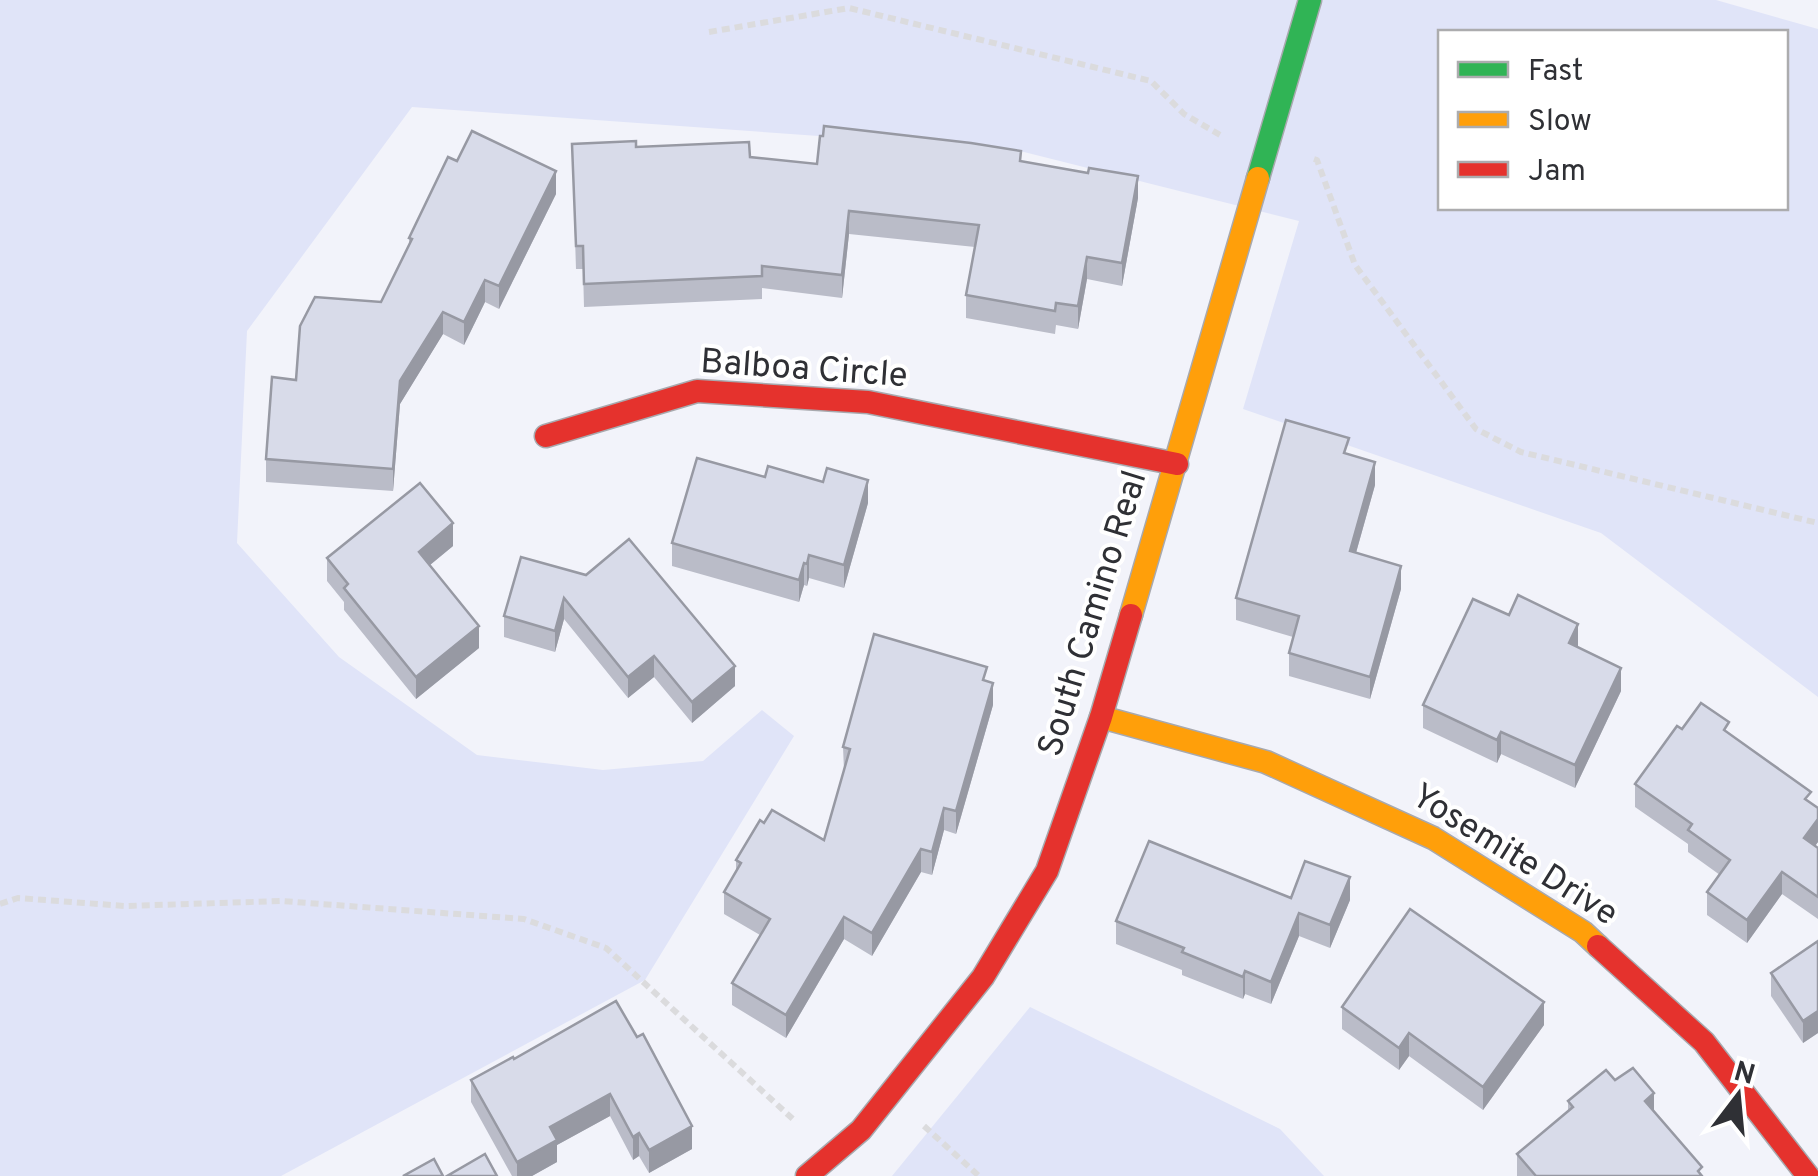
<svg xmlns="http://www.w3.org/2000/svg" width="1818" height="1176" font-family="Overpass,sans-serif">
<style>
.green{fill:#e0e4f8;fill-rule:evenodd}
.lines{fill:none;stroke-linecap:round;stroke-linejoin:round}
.fast-casing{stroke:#a8a9ae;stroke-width:25}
.slow-casing{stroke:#a8a9ae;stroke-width:25}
.jam-casing{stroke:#a8a9ae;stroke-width:25}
.path{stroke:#dbdbdd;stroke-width:6;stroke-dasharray:8 5;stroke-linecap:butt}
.fast{stroke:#30b455;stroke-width:22}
.slow{stroke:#ff9f0a;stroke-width:22}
.jam{stroke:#e5322d;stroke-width:22}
.wall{fill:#babcc8}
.shaded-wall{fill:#9799a3}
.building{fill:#d8dbe9;stroke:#9799a3;stroke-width:2.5}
.labels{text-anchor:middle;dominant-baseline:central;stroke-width:8;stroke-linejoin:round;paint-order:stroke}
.street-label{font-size:35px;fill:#2f3035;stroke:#fff}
</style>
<rect width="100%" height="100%" fill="#f2f3fa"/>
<!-- green -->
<g class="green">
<path d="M0,0H1716L1818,29V697L1601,533L1243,409L1299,221L1016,150L412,107L247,331L237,543L339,657L477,755L603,770L703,761L762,710L794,736L645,980L281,1176H0ZM1440,32H1786V208H1440Z"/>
<path d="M1030,1007L1280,1129L1324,1176H892Z"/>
</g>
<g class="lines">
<defs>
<path id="fast" d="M1258,178L1310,0"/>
<g id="slow">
<path d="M1131,615L1258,178"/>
<path d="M1101,717L1266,762L1433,838L1583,932L1598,946"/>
</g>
<g id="jam">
<path d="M546,436L697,391L868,402L1177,464"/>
<path d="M1598,946L1704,1042L1808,1176"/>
<path d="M807,1176L861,1130L983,977L1047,871L1101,717L1131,615"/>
</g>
</defs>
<!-- fast casing -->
<use href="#fast" class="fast-casing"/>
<!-- slow casing -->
<use href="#slow" class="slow-casing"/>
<!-- jam casing -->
<use href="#jam" class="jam-casing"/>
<!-- path -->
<g class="path">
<path d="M709,32L849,8L1151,81L1184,114L1220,135"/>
<path d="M1314,159L1317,160L1355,265L1476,429L1521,452L1818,523"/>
<path d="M0,904L18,898L125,906L281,901L524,919L606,948L795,1121"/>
<path d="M924,1126L979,1176"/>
</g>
<!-- fast -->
<use href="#fast" class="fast"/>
<!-- slow -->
<use href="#slow" class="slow"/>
<!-- jam -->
<use href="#jam" class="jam"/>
</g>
<!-- wall -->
<g class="wall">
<path d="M572,144L636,147L817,164L1021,161L1138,198L1122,286L1087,279L1078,329L1056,325L1055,334L966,318V295L975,247L849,234L842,298L762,288V299L584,307L583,269H576Z"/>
<path d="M457,161L556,194L499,309L485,302L464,345L443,334L400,404L393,491L266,482V459L296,380L381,302L409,245V238Z"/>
<path d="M1349,455L1375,485L1356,553L1401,589L1370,699L1289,676V653L1293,637L1236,620V598Z"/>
<path d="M765,477L868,503L844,588L809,578L807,586L804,585L799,602L672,566V543Z"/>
<path d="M453,546L430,565L479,648L416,699L344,610V602L327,581V558Z"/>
<path d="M521,557L735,686L692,723L654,677L628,698L564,619L555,652L504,637V616Z"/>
<path d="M1577,647L1621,691L1575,788L1501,754L1497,763L1423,728V705Z"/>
<path d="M987,681L993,705L956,834L944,830L932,875L921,872L872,956L844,939L786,1038L732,1005V983L760,935L724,914V892L736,871V860L764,823L824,840L844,770L843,747Z"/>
<path d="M1682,729L1729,734L1811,803L1818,842L1815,846L1818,848V919L1782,894L1747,943L1707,915V892L1720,875L1688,852V844L1635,807V784Z"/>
<path d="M1291,898L1350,900L1330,948L1299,936L1271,1004L1245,994L1243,999L1182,975V970L1116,944V921Z"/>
<path d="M1818,941V1033L1803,1043L1771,996V973Z"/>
<path d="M616,1001L692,1149L649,1173L639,1156L633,1160L610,1116L557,1145V1162L532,1176H512L471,1102V1080L514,1059Z"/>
<path d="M1342,1007L1544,1025L1483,1110L1409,1056L1399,1070L1342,1029Z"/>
<path d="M1615,1080L1654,1112L1702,1176H1517V1154L1568,1111V1101Z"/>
</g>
<!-- shaded-wall -->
<g class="shaded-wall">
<path d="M556,171V194L499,309V286Z"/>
<path d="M1138,176V198L1122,286V263Z"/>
<path d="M849,211V234L842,298V275Z"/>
<path d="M1087,257V279L1078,329V306Z"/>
<path d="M485,280V302L464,345V322Z"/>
<path d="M443,312V334L400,404L393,491V469L400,381Z"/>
<path d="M1375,462V485L1350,574V551Z"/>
<path d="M868,480V503L844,588V565Z"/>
<path d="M453,523V546L419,574V552Z"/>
<path d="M809,555V578L807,586V564Z"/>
<path d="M804,563V585L799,602V580Z"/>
<path d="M1401,566V589L1370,699V677Z"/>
<path d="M564,598V619L555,652V631Z"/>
<path d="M1578,624V646L1569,666V643Z"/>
<path d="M479,626V648L416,699V677Z"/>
<path d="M654,656V677L628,698V677Z"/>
<path d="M735,666V686L692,723V702Z"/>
<path d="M1621,668V691L1575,788V765Z"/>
<path d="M993,683V705L956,834V811Z"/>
<path d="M1501,732V754L1497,763V740Z"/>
<path d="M944,808V830L932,875V852Z"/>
<path d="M1818,819V842L1804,861V838Z"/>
<path d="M921,849V872L872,956V933Z"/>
<path d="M1782,872V894L1747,943V920Z"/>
<path d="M1350,877V900L1330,948V925Z"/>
<path d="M1299,913V936L1271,1004V982Z"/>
<path d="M844,917V939L786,1038V1015Z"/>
<path d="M1245,971V994L1243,999V977Z"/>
<path d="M1544,1002V1025L1483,1110V1087Z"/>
<path d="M1818,1011V1033L1803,1043V1021Z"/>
<path d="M1409,1033V1056L1399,1070V1048Z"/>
<path d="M1654,1093V1116L1645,1101Z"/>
<path d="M610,1094V1116L557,1145V1162L532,1176H517V1162L550,1127Z"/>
<path d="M692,1126V1149L649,1173V1150Z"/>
<path d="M639,1133V1156L633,1160V1137Z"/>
</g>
<!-- building -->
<g class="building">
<path d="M824,126L971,143L1021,151L1020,161L1088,173L1089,168L1138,176L1122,263L1087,257L1078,306L1056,303L1055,311L966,295L979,225L849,211L842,275L762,266V276L584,284L583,246H576L572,144L636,141V147L749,142L750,157L817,164L820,136H823Z"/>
<path d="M472,131L556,171L499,286L485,280L464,322L443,312L400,381L393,469L266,459L272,377L296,380L300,326L315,297L381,302L412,239L409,238L448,157L457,161Z"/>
<path d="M1286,420L1349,438L1344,453L1375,462L1350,551L1401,566L1370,677L1289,653L1299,616L1236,598Z"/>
<path d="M697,458L765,477L768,466L823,482L827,468L868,480L844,565L809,555L807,564L804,563L799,580L672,543Z"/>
<path d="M420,483L453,523L419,552L479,626L416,677L344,588L348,584L327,558Z"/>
<path d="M629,539L735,666L692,702L654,656L628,677L564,598L555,631L504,616L521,557L586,575Z"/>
<path d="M1518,595L1578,624L1569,643L1621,668L1575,765L1501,732L1497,740L1423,705L1473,599L1509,615Z"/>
<path d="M874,634L987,667L983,680L993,683L956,811L944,808L932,852L921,849L872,933L844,917L786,1015L732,983L770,919L724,892L741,863L736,860L760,820L764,823L772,810L824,840L850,749L843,747Z"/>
<path d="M1701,703L1729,722L1724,730L1811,792L1805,799L1818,808V819L1804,838L1818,848V897L1782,872L1747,920L1707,892L1730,860L1688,830L1692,824L1635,784L1677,726L1682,729Z"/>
<path d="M1149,841L1291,898L1305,861L1350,877L1330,925L1299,913L1271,982L1245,971L1243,977L1182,952L1184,948L1116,921Z"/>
<path d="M1410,909L1544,1002L1483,1087L1409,1033L1399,1048L1342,1007Z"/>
<path d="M1818,941V1011L1803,1021L1771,973Z"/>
<path d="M616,1001L637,1037L643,1034L692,1126L649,1150L639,1133L633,1137L610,1094L550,1127L557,1140L517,1162L471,1080L513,1057L514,1059Z"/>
<path d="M1633,1068L1654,1093L1645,1101L1702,1167L1698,1171L1702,1176H1536L1517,1154L1573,1107L1568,1101L1606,1070L1615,1080Z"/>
<path d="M485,1154L497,1176H447Z"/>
<path d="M434,1159L443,1176H403Z"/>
</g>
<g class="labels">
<!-- street labels -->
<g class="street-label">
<text transform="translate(804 370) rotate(4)">Balboa Circle</text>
<text transform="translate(1094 614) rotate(-73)">South Camino Real</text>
<text transform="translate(1514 856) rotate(32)">Yosemite Drive</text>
</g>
</g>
<!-- legend -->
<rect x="1438" y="30" width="350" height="180" fill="#ffffff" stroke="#acacae" stroke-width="2.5"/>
<rect x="1458" y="62" width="50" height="15" fill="#30b455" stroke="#acacae" stroke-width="2.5"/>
<text x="1528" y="80" font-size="30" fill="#2f3035">Fast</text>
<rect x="1458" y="112" width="50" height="15" fill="#ff9f0a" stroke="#acacae" stroke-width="2.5"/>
<text x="1528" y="130" font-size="30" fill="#2f3035">Slow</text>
<rect x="1458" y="162" width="50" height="15" fill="#e5322d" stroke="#acacae" stroke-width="2.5"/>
<text x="1528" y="180" font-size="30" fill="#2f3035">Jam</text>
<!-- north arrow -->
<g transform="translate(1738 1096) rotate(16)" stroke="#ffffff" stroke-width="8" paint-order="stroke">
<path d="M0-8L18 38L0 25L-18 38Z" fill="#2f3035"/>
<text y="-15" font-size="28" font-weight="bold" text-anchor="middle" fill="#2f3035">N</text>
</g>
</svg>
